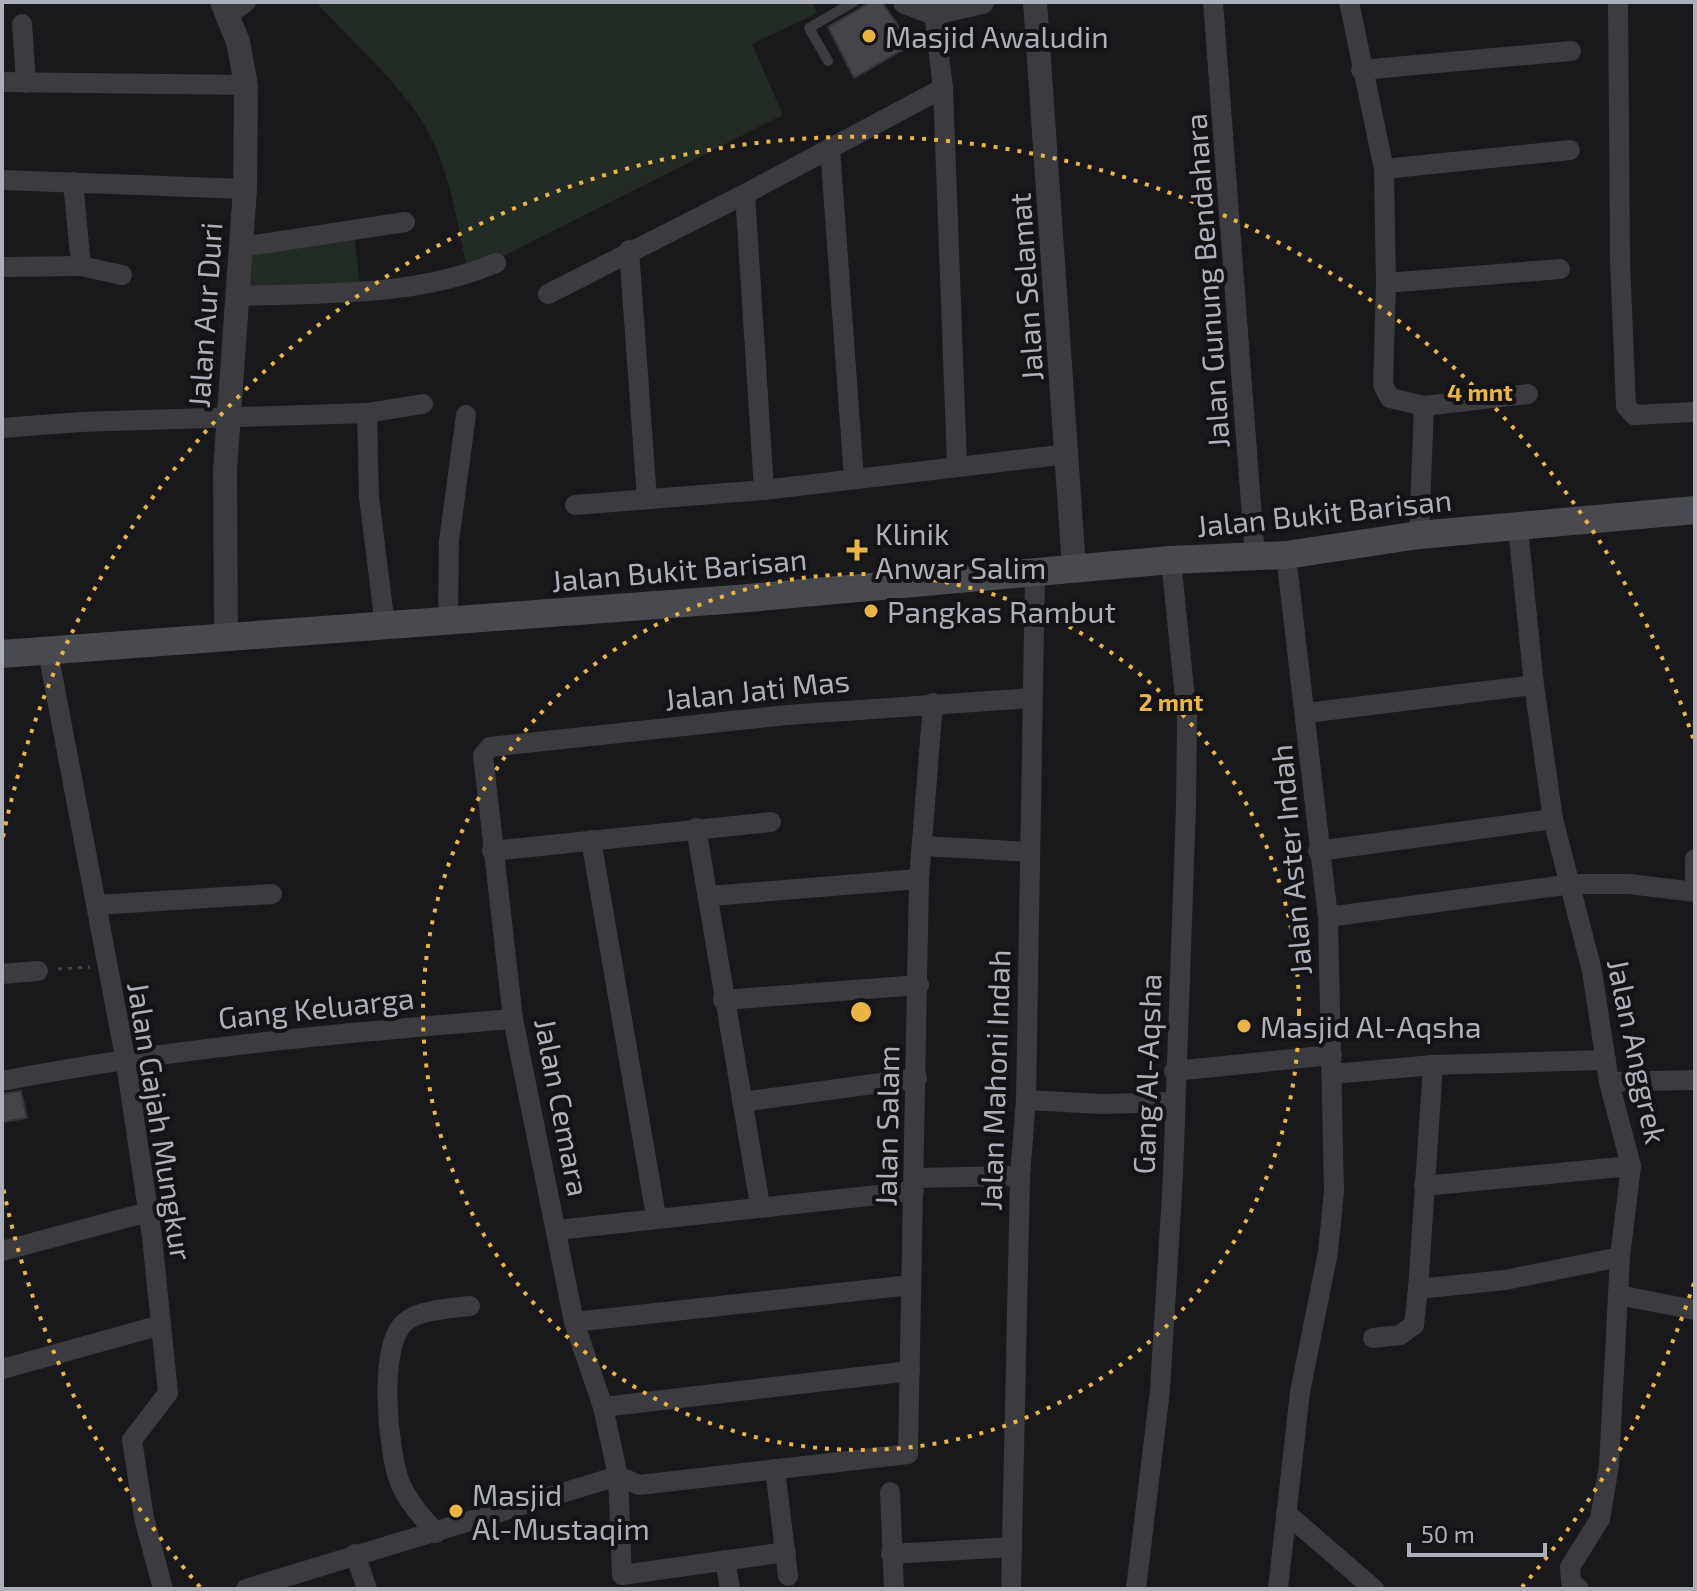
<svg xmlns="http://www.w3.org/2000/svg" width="1697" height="1591" font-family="'Exo 2',sans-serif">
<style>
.green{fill:#232b25}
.building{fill:#444448;stroke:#343337;stroke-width:2}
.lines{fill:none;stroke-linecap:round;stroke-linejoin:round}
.path{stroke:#414247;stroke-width:3;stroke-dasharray:4 6;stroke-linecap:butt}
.service{stroke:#3b3b40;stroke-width:10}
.minor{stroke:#3b3b40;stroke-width:20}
.tertiary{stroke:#3b3b40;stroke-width:24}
.secondary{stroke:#494a50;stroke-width:28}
.ring{fill:none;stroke:#eab543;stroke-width:4;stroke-dasharray:4 8}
.poi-dot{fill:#eab543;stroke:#141417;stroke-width:3}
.labels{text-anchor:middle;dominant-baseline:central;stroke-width:8;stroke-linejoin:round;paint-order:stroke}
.poi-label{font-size:30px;fill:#acb0ba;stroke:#141417;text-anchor:start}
.street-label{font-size:30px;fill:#acb0ba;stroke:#141417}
.centre{fill:#eab543;stroke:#141417;stroke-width:4}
.ring-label{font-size:24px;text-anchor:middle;font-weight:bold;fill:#eab543;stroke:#141417;stroke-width:8;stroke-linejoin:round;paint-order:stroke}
</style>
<rect width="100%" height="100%" fill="#19191b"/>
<!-- green -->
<g class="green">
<path d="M316,2H812L817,13L752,44L783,115L468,274C459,231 452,184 434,143C409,89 355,46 316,2Z"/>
<path d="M354,232L360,287L246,293L244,247Z"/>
</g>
<!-- building -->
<g class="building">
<path d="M871,2H882L911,45L854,78L828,27Z"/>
<path d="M21,1091L27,1118L2,1122V1094Z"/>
</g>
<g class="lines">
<!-- path -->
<path class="path" d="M58,969L90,967"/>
<!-- service -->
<path class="service" d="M828,61L809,28L854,2"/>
<!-- minor -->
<g class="minor">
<path d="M1213,2L1255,557"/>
<path d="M1349,2L1384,169L1386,283L1383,385L1390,398L1424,406L1419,535"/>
<path d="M1618,2L1620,260L1626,406L1634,415L1695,412"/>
<path d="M934,13L943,88L957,465"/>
<path d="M228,15L246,2"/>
<path d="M22,24L26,83"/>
<path d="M1361,70L1571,51"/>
<path d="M2,82L246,85"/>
<path d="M830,148L854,478"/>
<path d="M1384,169L1570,150"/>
<path d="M2,180L245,189"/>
<path d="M73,182L81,266L122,275"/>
<path d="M745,194L764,490"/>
<path d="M241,247L405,222"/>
<path d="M629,250L647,499"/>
<path d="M2,267L81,266"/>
<path d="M1386,283L1560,269"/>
<path d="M548,294L745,194L943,88"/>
<path d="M236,296C322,293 416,297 496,263"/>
<path d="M1424,406L1528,394"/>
<path d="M367,413L369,497L385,626"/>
<path d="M2,428L80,422L367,413L423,404"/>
<path d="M575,505L764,490L1068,454"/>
<path d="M1518,528L1534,685L1553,819L1592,971L1609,1082L1631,1166L1620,1257L1609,1466L1600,1519L1570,1567L1571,1582L1579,1589"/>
<path d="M448,621L449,541L466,415"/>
<path d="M48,652L125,1057L152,1237L168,1393L132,1440L144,1518L163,1589"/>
<path d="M1306,713L1534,685"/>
<path d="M696,828L760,1205"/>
<path d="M591,840L656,1216"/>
<path d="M924,846L1030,852"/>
<path d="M492,851L771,822"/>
<path d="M1318,851L1553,819"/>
<path d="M1695,859V880"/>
<path d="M710,896L919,879"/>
<path d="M96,905L272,894"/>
<path d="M1328,917L1572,884H1629L1695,892"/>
<path d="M2,974L38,971"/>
<path d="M723,1000L919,985"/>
<path d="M1433,1065L1418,1289L1505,1280L1620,1257"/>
<path d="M1174,1071L1332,1055"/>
<path d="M1333,1074L1433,1065L1606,1060"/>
<path d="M2,1081C172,1048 341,1033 513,1019"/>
<path d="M1609,1082L1695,1080"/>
<path d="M1026,1100L1103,1104L1173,1102"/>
<path d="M742,1102L917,1078"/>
<path d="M915,1178L1020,1176"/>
<path d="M1424,1186L1631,1166"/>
<path d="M557,1230L914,1191"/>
<path d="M2,1251L148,1212"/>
<path d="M1618,1295L1695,1310"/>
<path d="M574,1322L911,1285"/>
<path d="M1373,1338L1400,1335L1414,1325L1418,1289"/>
<path d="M2,1369L161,1325"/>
<path d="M603,1407L910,1371"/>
<path d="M775,1469L788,1576"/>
<path d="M618,1476L639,1485L908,1454L919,879L933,703"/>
<path d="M890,1492L894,1589"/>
<path d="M1286,1513L1374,1589"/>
<path d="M436,1533C423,1518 408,1502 400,1483C388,1452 377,1346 405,1322C419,1310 452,1308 470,1306"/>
<path d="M786,1552L622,1575L618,1476L603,1407L574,1322L513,1019L483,755L490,747L787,715L1031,698"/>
<path d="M355,1554L367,1589"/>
<path d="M891,1554L1012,1547"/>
<path d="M725,1560L730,1589"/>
<path d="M246,1589L618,1476"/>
<path d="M1011,1589L1020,1176L1026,1100L1035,572"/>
<path d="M1136,1589L1160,1390L1173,1176L1186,807L1187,718L1171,560"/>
<path d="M1278,1589L1300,1392L1328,1252L1334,1191L1328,917L1286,555"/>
</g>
<!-- tertiary -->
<g class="tertiary">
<path d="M222,2L238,42L246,85L245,189L225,470L226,636"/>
<path d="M905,2L934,13L982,2"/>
<path d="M1035,2L1074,568"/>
</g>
<!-- secondary -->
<path class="secondary" d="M2,654L737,599L1171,560L1286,555L1419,535L1695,510"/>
</g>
<!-- distance rings -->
<g class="ring">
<circle cx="861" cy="1012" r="438"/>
<path d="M1694 1283A876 876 0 0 1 1522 1587M200 1587A876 876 0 0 1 3 1187M3 837A876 876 0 0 1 1694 741"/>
</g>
<!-- markers -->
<g class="poi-dot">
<circle cx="869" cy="36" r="8"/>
<path d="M853 538h8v8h8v8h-8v8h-8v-8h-8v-8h8z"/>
<circle cx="871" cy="611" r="8"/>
<circle cx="1244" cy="1026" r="8"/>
<circle cx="456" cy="1511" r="8"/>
</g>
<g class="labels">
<!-- poi labels -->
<g class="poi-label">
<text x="885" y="36">Masjid Awaludin</text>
<text x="875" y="533">Klinik<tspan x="875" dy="34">Anwar Salim</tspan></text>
<text x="887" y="611">Pangkas Rambut</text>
<text x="1260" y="1026">Masjid Al-Aqsha</text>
<text x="472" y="1494">Masjid<tspan x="472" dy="34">Al-Mustaqim</tspan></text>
</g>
<!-- street labels -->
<g class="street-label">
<text transform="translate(1206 281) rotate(-94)">Jalan Gunung Bendahara</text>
<text transform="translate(1025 287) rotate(-94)">Jalan Selamat</text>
<text transform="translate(204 315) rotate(-86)">Jalan Aur Duri</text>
<text transform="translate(1324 512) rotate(-6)">Jalan Bukit Barisan</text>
<text transform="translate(679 569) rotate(-5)">Jalan Bukit Barisan</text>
<text transform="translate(757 689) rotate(-6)">Jalan Jati Mas</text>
<text transform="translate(1290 860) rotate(-95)">Jalan Aster Indah</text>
<text transform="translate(316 1007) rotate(-6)">Gang Keluarga</text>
<text transform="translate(1638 1051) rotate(78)">Jalan Anggrek</text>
<text transform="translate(1146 1074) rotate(-88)">Gang Al-Aqsha</text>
<text transform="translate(994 1080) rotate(-88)">Jalan Mahoni Indah</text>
<text transform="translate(563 1107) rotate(79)">Jalan Cemara</text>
<text transform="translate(161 1121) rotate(81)">Jalan Gajah Mungkur</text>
<text transform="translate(886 1126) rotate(-89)">Jalan Salam</text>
</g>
</g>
<circle cx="861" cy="1012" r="12" class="centre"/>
<g class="ring-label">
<text x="1480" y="401">4 mnt</text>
<text x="1171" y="711">2 mnt</text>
</g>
<!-- border -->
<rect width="1697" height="1591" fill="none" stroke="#acb0ba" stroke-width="8"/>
<!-- scale -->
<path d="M1409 1543v12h136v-12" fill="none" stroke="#acb0ba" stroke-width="4"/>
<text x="1421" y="1543" font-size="24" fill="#acb0ba" stroke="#141417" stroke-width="6" paint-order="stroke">50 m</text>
</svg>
